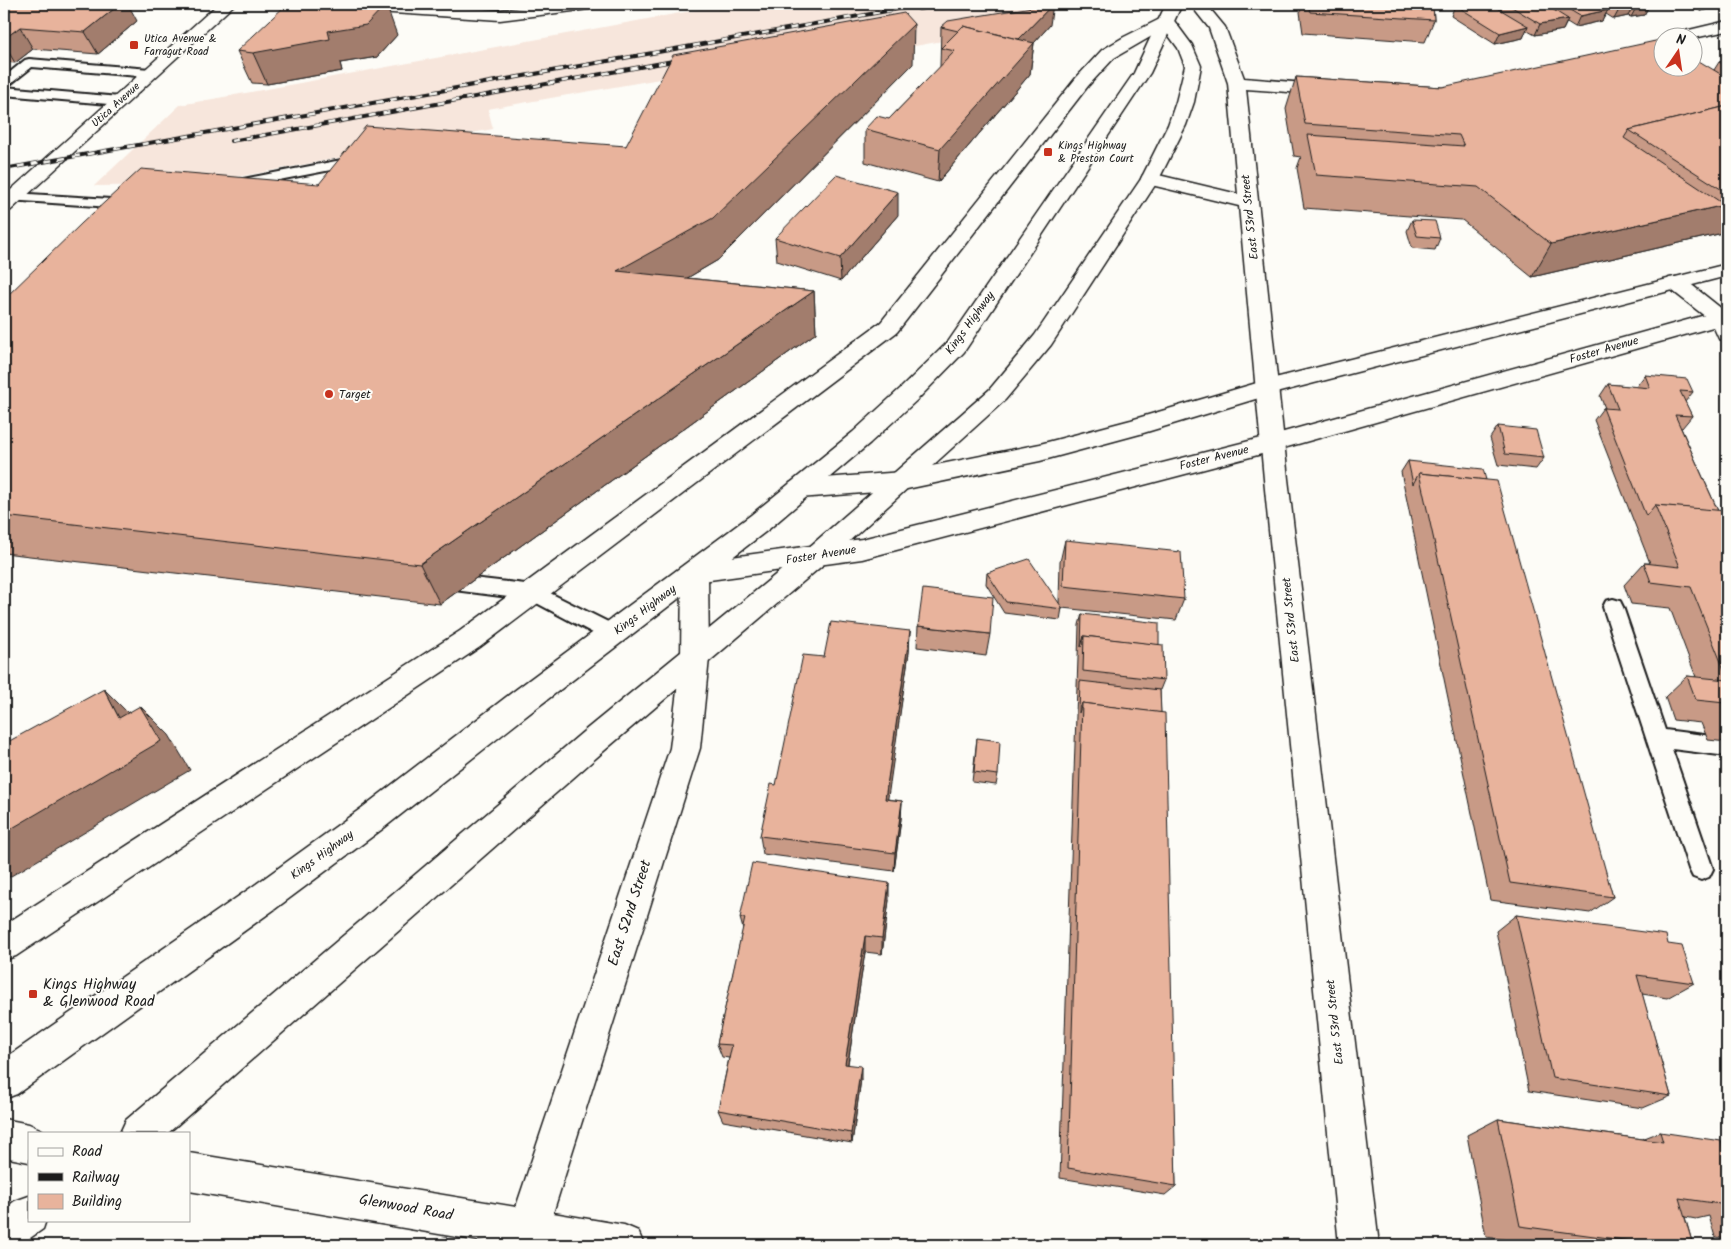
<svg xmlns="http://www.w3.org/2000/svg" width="1731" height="1249" font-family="Kalam,sans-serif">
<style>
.built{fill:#f7e6dc}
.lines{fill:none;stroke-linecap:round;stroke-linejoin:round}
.service-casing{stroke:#1c1c1c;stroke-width:4}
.minor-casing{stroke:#1c1c1c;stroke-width:3}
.tertiary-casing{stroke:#1c1c1c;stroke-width:3}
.secondary-casing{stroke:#1c1c1c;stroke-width:3}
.primary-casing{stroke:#1c1c1c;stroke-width:3}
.service{fill:#fdfcf7;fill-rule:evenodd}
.minor{fill:#fdfcf7;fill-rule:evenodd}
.tertiary{fill:#fdfcf7;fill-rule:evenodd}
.secondary{fill:#fdfcf7;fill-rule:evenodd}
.primary{fill:#fdfcf7;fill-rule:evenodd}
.rail-casing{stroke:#1c1c1c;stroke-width:4}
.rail{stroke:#fdfcf7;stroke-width:2.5;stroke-dasharray:7;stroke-linecap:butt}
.wall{fill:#c89a86;stroke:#1c1c1c}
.shaded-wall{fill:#a27d6d;stroke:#1c1c1c}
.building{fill:#e8b39c;stroke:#1c1c1c}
.poi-dot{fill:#c8321e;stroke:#fdfcf7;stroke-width:2}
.labels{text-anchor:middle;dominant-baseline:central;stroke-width:4;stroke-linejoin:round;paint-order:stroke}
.far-poi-label{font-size:11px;fill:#1c1c1c;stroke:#fdfcf7;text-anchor:start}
.far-street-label{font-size:11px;fill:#1c1c1c;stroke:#fdfcf7}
.street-label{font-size:12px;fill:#1c1c1c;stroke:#fdfcf7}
.poi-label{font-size:12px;fill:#1c1c1c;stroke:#fdfcf7;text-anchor:start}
.near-street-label{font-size:15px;fill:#1c1c1c;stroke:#fdfcf7}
.near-poi-label{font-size:15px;fill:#1c1c1c;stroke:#fdfcf7;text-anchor:start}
</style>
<rect width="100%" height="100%" fill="#fdfcf7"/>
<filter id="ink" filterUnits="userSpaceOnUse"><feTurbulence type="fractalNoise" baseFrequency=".02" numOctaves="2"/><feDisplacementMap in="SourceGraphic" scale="10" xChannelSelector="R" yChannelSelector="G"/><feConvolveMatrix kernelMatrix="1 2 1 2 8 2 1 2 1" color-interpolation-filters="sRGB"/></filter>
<g filter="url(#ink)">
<!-- built -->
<path class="built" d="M729,4H1090L1012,17L1018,27L683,89L677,76L488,109L493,129L194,185L94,186L180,105Z"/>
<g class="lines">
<defs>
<g id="service">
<path d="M29,59L150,69L156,73L150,77L32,67L8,86L4,87V77L25,60Z"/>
<path d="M4,87L120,97L126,101L120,105L4,95Z"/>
<path d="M362,156L367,157L369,160L367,163L238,188L231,184L238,180Z"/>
<path d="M13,193L111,199L136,198L138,201L136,204L111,207L8,200L6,197Z"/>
<path d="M438,574L534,585L620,628L623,634L620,640L613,642L606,640L531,600L431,587L428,582L431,577Z"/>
<path d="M1613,599L1620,601L1623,607L1665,730L1727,738V756L1672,749L1713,869L1709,877L1701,880L1693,877L1689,869L1603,607L1606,601Z"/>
</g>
<g id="minor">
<path d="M323,4H399L500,10L553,4H597L595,7L589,9L500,20L331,9L325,7Z"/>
<path d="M1190,4H1206L1225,27L1244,78L1330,85L1336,86L1339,90L1336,94L1330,95L1246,89L1288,479L1379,1245H1339L1264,479L1239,206L1143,183L1141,179L1143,175L1150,173L1238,194L1228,83L1209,28Z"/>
<path d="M1727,21V31L1694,38H1666L1668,35Z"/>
<path d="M1676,277L1683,278L1727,313V341L1719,339L1711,321L1669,288L1666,283L1669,278Z"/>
<path d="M695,562L704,565L708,572L709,658L700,748L553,1213L624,1225L638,1231L644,1245H503L189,1191V1153L516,1207L670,748L681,658L682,572L686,565Z"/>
<path d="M4,1119L29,1124L42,1130L43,1133H29V1162L4,1157Z"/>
</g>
<g id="tertiary">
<path d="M1166,16L1172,18L1192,45L1201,66L1194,102L1186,125L1159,179L1051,345L1005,400L825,563L605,750L168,1133H120L126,1120L583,732L807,549L989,390L1035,335L1141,179L1168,125L1176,102L1185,66L1178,48L1164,29L1114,58L1088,86L897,332L480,647L16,956L4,960V925L460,631L881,322L1076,78L1102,50L1124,37Z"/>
<path d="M29,1196V1220H46L43,1229L20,1245H4V1209L15,1201Z"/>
</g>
<g id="secondary">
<path d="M218,4H235L11,210L4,212V196Z"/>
<path d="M1727,264V276L1272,394L1140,434L1040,461L902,490L799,498L790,495L787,489L790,483L799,480L902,472L1040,444L1131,420L1267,380Z"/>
<path d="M1727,309V323L1273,451L862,559L695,582L686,579L682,572L686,565L695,562L862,539L1273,435Z"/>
</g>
<path id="primary" d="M1166,4H1182L1150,73L964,352L918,399L870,443L769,529L535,709L385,827L275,909L17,1094L4,1099V1059L252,887L363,807L514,691L751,515L853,432L901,388L948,342L1134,73Z"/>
</defs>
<!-- service casing -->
<use href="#service" class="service-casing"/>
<!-- minor casing -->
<use href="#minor" class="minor-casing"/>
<!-- tertiary casing -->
<use href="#tertiary" class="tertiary-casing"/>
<!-- secondary casing -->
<use href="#secondary" class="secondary-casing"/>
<!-- primary casing -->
<use href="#primary" class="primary-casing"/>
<!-- service -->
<use href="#service" class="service"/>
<!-- minor -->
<use href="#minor" class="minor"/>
<!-- tertiary -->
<use href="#tertiary" class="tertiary"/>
<!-- secondary -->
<use href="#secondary" class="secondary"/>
<!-- primary -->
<use href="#primary" class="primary"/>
<defs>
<g id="rail">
<path d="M919,9L943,4"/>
<path d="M231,141L684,59"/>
<path d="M4,169L926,4"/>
</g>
</defs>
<!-- rail casing -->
<use href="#rail" class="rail-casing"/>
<!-- rail -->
<use href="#rail" class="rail"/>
</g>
<!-- wall -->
<g class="wall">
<path d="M4,4L137,21L98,54L33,49L15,63L4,62Z"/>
<path d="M1302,4H1433L1434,20L1425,42L1303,33L1300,12Z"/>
<path d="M1453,4H1650L1644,15L1631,17L1628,16L1614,19L1606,14L1602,21L1575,27L1567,22L1563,30L1535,35L1526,30L1523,38L1495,44L1451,16L1455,5Z"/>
<path d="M1688,4H1727V5L1701,11Z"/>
<path d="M1050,25L1034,43L1030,74L938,182L865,162V129L889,119L940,67L941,27Z"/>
<path d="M397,35L377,57L340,63L342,71L267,84L252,83L237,51Z"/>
<path d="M1727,60V232L1532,277L1462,220L1304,208L1297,168L1301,157L1294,156L1286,109L1296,77L1442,87L1714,70L1719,62Z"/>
<path d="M913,64L718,260L687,278L814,291L816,333L440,604L4,553V299L319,184L626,146Z"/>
<path d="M898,215L841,281L777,261L775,238Z"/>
<path d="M1412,220L1440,238L1435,250L1412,248L1407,231Z"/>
<path d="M1645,375L1693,392L1685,402L1692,416L1682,428H1681L1718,511H1727V742L1708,740L1701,723L1673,720L1665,697L1687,676L1696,677L1670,608L1631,604L1624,585L1644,563H1650L1594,420L1603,408H1605L1600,396L1608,384L1636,387Z"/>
<path d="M1498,426L1544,458L1536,469L1498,465L1490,438Z"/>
<path d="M1408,461L1486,480L1613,897L1590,913L1490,900L1401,472Z"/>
<path d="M1065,540L1184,599L1176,620L1062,608L1060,620L1004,613L986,584L987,573L1059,603L1060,562Z"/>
<path d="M1082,614L1159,645L1164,680L1160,690L1176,1186L1165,1195L1060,1178L1078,658L1079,625Z"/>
<path d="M918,626L990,634L986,656L917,647Z"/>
<path d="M910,631L909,652L887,799L902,801L901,819L894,871L763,854L760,836L776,785L824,657Z"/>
<path d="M977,738L998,775L996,785L972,782Z"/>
<path d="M889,900L882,954L865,952L848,1064L861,1079L852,1143L723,1121L718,1110L729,1058L722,1057L717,1044L743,929L740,918Z"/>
<path d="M1516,915L1668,944L1694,983L1667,998L1642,994L1671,1096L1643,1108L1529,1091L1496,931Z"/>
<path d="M1498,1119L1642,1139L1660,1132L1725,1154H1727V1239L1715,1237L1709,1216L1696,1219L1685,1217L1693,1245H1546L1486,1237L1467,1135Z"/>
</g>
<!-- shaded-wall -->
<g class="shaded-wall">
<path d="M120,4H128L137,21L98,54L85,32Z"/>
<path d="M386,4L397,35L377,57L340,63L342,71L267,84L253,53L328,31Z"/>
<path d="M1053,4L1050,25L1034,43L1030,74L938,182L940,149L1014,44Z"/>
<path d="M1650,4L1644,15L1631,17L1637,6Z"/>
<path d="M1705,4H1727V5L1701,11Z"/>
<path d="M1634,5L1628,16L1614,19L1620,8Z"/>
<path d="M1608,10L1602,21L1575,27L1580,16Z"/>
<path d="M1568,19L1563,30L1535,35L1540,24Z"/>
<path d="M914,24L913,64L718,260L626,314L617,271Z"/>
<path d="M1528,26L1523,38L1495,44L1500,33Z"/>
<path d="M20,27L33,49L15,63L4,44V39Z"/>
<path d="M898,192V215L841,281L840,258Z"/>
<path d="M1727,202V232L1532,277L1551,244L1725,205Z"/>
<path d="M814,291L816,333L440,604L420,564Z"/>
<path d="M910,631L909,652L885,818V799Z"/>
<path d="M104,689L134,719L119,718Z"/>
<path d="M140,706L169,735L190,770L6,879L4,878V833Z"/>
<path d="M902,801L901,819L894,871L895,853Z"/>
<path d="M889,883V900L882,954V938Z"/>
<path d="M865,936V952L846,1076L845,1064Z"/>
<path d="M861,1066V1079L852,1143L851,1133Z"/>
</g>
<!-- building -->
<g class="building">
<path d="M4,4H120L85,32L20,27L4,39Z"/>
<path d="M287,4H386L366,25L328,31L330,39L253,53L237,51Z"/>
<path d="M1050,4H1053L1019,39L963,26L958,31L941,27L948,21Z"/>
<path d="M1308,4H1433L1434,20L1310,12Z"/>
<path d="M1462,4H1491L1528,26L1500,33L1455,5Z"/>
<path d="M1507,4H1544L1568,19L1540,24Z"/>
<path d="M1560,4H1597L1608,10L1580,16Z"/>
<path d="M1613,4H1649L1637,6L1634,5L1620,8Z"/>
<path d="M904,13L914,24L713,218L617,271L814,291L420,564L4,516V299L82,223L141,169L319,184L366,126L626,146L673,55Z"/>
<path d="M963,26L1034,43L940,149L865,129L877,116L889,119L955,51L941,48Z"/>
<path d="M1660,40L1664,41V68H1694V58L1727,78V106L1629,130L1624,138L1725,205L1551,244L1478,187L1316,175L1308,135L1464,146L1459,135L1305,124L1296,77L1442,87Z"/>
<path d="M1727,60V67L1719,62Z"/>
<path d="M1727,106V193L1629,130Z"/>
<path d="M836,175L898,192L840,258L775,238Z"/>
<path d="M1412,220L1435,221L1440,238L1417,236Z"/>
<path d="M1645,375L1687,379L1693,392L1680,391L1692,416L1675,415L1718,511L1655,505L1646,516L1603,408L1618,409L1608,384L1650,388Z"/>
<path d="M1498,426L1536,430L1544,458L1505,454Z"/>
<path d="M1408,461L1483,469L1486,480L1419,473L1413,484Z"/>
<path d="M1419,473L1497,481L1613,897L1510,883Z"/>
<path d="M1655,505L1727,511V677L1691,587L1651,582L1644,563L1680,567Z"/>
<path d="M1065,540L1181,552L1184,599L1063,586Z"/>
<path d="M1029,559L1063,609L1006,602L987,573Z"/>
<path d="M923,589L993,597L990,634L918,626Z"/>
<path d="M1082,614L1159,623V645L1084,636L1081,647Z"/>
<path d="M831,622L910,631L885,799L902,801L895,853L760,836L771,784L776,785L803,655L824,657Z"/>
<path d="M1084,636L1163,645L1164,680L1083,671Z"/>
<path d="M1687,676L1727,680V709L1725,703L1696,700Z"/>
<path d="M1080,681L1160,690L1161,713L1082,703L1079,713Z"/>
<path d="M104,689L119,718L140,706L161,741L4,833V744Z"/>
<path d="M1082,703L1165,713L1176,1186L1068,1168Z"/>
<path d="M977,738L1000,741L998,775L974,772Z"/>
<path d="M752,863L889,883L882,938L865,936L845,1064L861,1066L851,1133L718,1110L732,1045L717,1044L745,918H740Z"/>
<path d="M1516,915L1666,935L1668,944L1682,946L1694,983L1637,975L1671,1096L1552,1078Z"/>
<path d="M1498,1119L1663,1142L1660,1132L1721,1141L1727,1162V1205L1679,1198L1693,1245H1661L1520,1226Z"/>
</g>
</g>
<!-- markers -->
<g class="poi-dot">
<rect x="129" y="40" width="10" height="10" rx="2.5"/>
<rect x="1043" y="147" width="10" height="10" rx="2.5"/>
<circle cx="329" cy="394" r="5"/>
<rect x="28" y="989" width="10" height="10" rx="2.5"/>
</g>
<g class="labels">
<!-- far-poi labels -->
<g class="far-poi-label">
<text x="144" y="39">Utica Avenue &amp;<tspan x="144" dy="13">Farragut Road</tspan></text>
<text x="1058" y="146">Kings Highway<tspan x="1058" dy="13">&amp; Preston Court</tspan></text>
</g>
<!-- far-street labels -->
<g class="far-street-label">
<text transform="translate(116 105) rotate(-42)">Utica Avenue</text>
</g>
<!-- street labels -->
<g class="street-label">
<text transform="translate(1250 217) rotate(-96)">East 53rd Street</text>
<text transform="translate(970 323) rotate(-54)">Kings Highway</text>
<text transform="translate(1604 350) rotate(-16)">Foster Avenue</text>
<text transform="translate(1214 458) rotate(-14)">Foster Avenue</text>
<text transform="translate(821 555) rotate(-9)">Foster Avenue</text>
<text transform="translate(645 610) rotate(-37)">Kings Highway</text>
<text transform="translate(1291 620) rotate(-96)">East 53rd Street</text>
<text transform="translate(322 855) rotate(-36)">Kings Highway</text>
<text transform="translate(1335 1022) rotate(-96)">East 53rd Street</text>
</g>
<!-- poi labels -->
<g class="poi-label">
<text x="339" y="394">Target</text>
</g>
<!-- near-street labels -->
<g class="near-street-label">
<text transform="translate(630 913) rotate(-72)">East 52nd Street</text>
<text transform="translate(406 1208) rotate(10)">Glenwood Road</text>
</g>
<!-- near-poi labels -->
<g class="near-poi-label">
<text x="43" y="985">Kings Highway<tspan x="43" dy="17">&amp; Glenwood Road</tspan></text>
</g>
</g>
<!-- margin -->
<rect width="1731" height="1249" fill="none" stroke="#fdfcf7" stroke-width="20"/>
<rect x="10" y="10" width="1711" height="1229" fill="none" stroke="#1c1c1c" stroke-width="2" filter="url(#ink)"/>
<!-- legend -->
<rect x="28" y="1132" width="162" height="90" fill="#fdfcf7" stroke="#a3a29f"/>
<rect x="38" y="1148" width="25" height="8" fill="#fdfcf7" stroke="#a3a29f"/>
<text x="72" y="1156" font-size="15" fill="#1c1c1c">Road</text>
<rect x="38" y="1173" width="25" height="8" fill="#1c1c1c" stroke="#a3a29f"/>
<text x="72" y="1182" font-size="15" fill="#1c1c1c">Railway</text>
<rect x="38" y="1194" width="25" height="15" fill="#e8b39c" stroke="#a3a29f"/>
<text x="72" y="1206" font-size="15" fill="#1c1c1c">Building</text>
<!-- north arrow -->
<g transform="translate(1678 52) rotate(13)"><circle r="24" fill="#fdfcf7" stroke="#a3a29f"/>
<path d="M0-4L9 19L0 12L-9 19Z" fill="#c8321e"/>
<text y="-8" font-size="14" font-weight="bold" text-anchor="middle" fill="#1c1c1c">N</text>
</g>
</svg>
